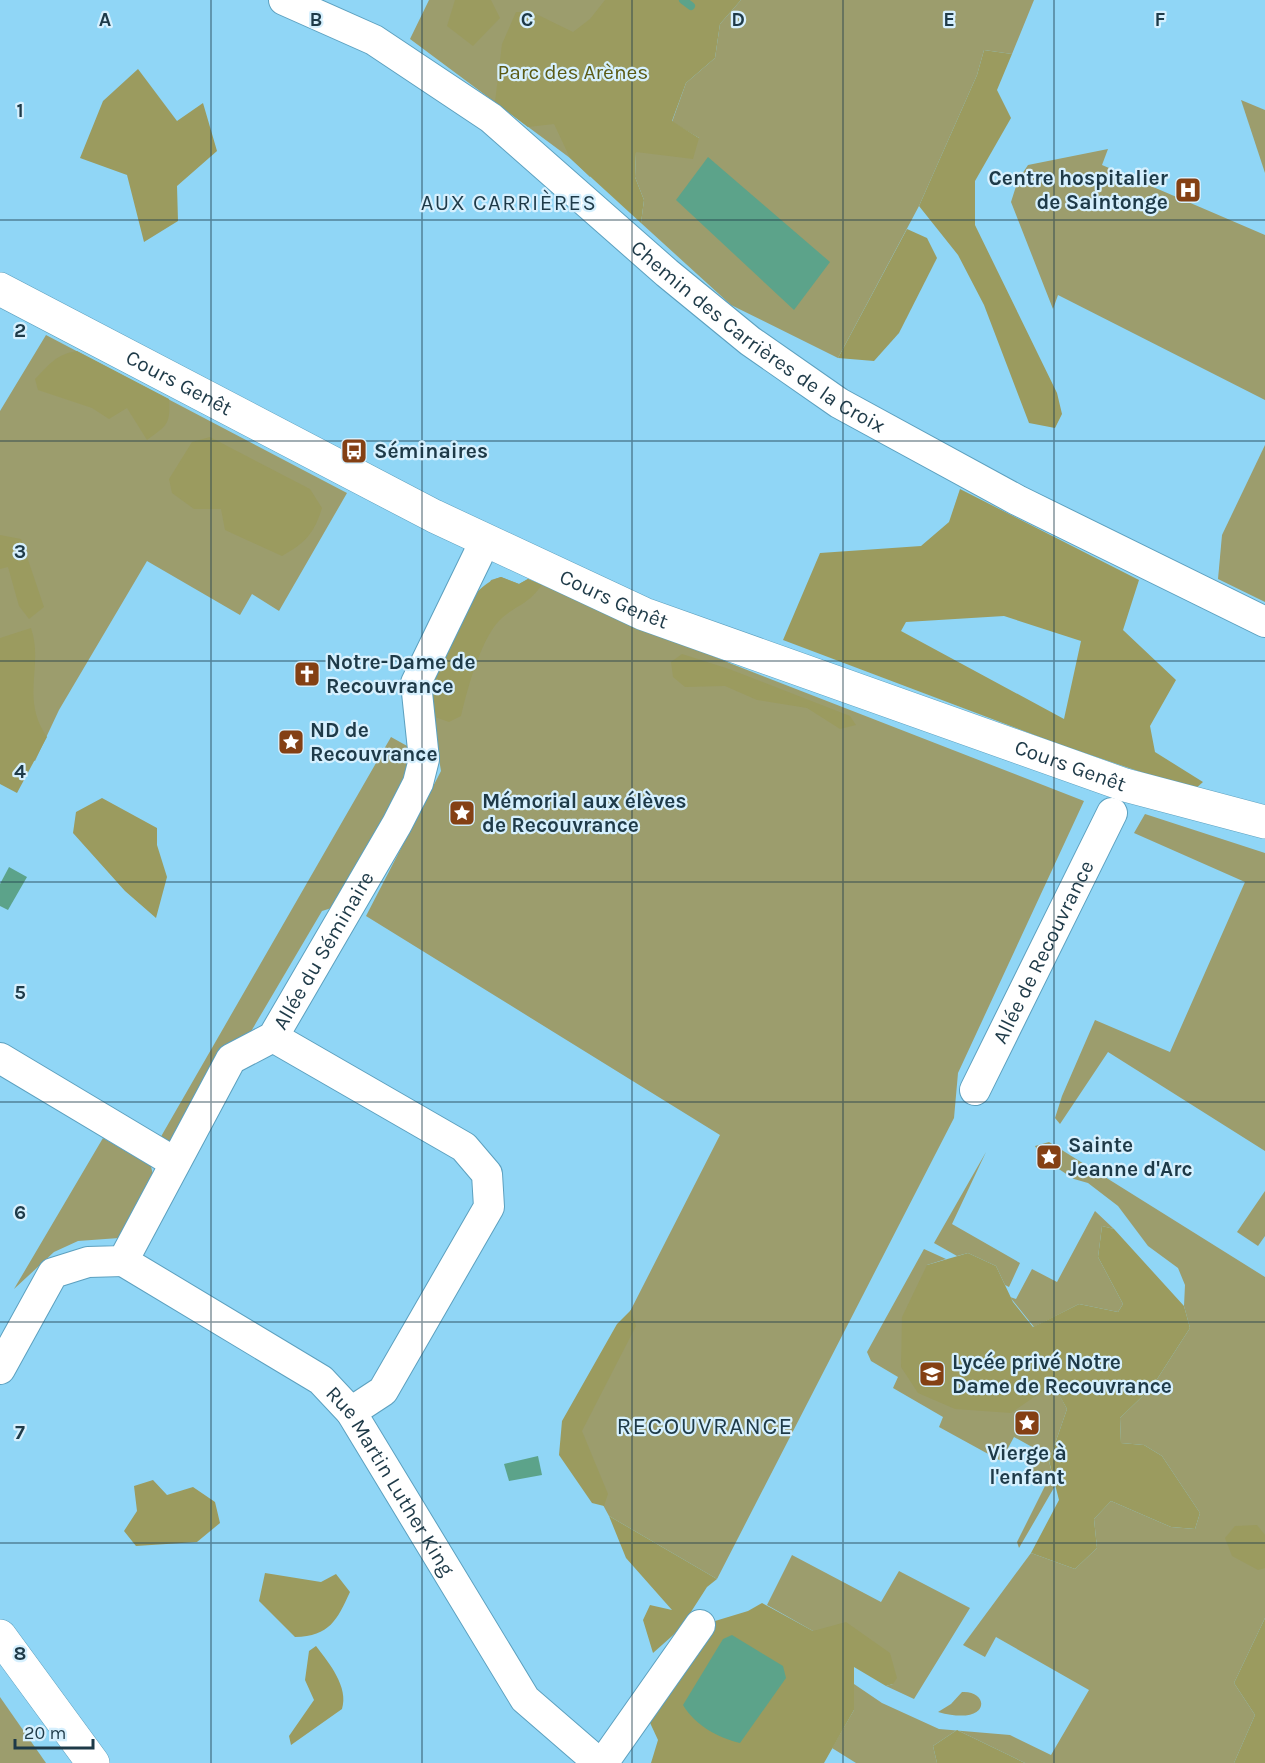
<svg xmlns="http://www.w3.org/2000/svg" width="1265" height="1763" font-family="Karla,sans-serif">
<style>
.green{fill:#9c9d6d}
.forest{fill:#9b9b5f;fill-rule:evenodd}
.water{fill:#5ca38a}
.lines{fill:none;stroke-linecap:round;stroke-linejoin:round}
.stream{stroke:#5ca38a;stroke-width:8}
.minor-casing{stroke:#5ca0bf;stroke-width:32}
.secondary-casing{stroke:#5ca0bf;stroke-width:34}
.minor{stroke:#fff;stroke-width:30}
.secondary{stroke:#fff;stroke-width:33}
.grid{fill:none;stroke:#1e3a48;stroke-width:1.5;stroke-opacity:0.55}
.labels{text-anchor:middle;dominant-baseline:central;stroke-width:4.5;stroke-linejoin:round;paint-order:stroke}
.park-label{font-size:21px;fill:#5b5a14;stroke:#d6f0fe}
.poi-label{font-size:21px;font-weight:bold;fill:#1e3a48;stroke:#d6f0fe;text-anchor:start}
.street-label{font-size:21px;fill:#1e3a48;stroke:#d6f0fe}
.neighbourhood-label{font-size:22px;letter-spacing:1.5px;fill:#1e3a48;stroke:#d6f0fe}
.quarter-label{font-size:24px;letter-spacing:1.5px;fill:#1e3a48;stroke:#d6f0fe}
.grid-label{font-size:20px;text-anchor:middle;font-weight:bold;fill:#1e3a48;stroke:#d6f0fe;stroke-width:4.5;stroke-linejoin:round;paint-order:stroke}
</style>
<rect width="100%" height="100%" fill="#90d6f6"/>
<!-- green -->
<g class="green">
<path d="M429,0H704L590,177L570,158L410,39Z"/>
<path d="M741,0H1034L1012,54L984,50L977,75L919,206L838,358L731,305L641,223L644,200L635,177L636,151L699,138L672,122L686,83L715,58L720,24Z"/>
<path d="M1241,100L1265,110V173Z"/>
<path d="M1108,149L1102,165L1265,235V400L1058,295L1053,309L1011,202L1018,180L1028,165Z"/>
<path d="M46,335L347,493L279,611L252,594L240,615L147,561L59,710L35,761L0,742V411Z"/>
<path d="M1265,445V602L1218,579L1222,535Z"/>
<path d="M501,577L519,584L528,579L732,664L1084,801L958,1073L954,1118L717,1579L609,1516L566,1437L720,1135L366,916L441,771L430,705L491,580Z"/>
<path d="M391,737L409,747V773L341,905L322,911L243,1045L179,1139L166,1143L159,1140Z"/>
<path d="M1145,814L1265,853V1151L1108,1052L1060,1124L1055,1118L1062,1096L1095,1020L1170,1052L1245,882L1134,833Z"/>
<path d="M103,1138L151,1166L154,1180L119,1238L78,1241L54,1252L14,1289Z"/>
<path d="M1049,1142L1265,1277V1618L1234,1683L1255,1715L1234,1763H1025L957,1730L933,1746L937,1763H856L832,1748L854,1710V1684L882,1703L939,1729L1010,1735L1051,1755L1089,1690L996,1637L985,1657L963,1645L1031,1553L1075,1569L1097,1548L1094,1519L1111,1501L1171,1527L1195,1529L1200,1513L1162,1456L1144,1445L1121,1443L1120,1418L1152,1387L1190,1328L1184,1306L1185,1285L1178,1268L1148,1246L1118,1206L1088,1183L1074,1179L1042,1158L1035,1146Z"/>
<path d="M986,1152L952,1224L1020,1263L1009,1287L1005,1285L996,1266L968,1253L957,1256L934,1243Z"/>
<path d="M1265,1191V1236L1258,1246L1237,1232Z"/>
<path d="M1095,1211L1114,1229L1102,1226L1098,1257L1123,1304L1118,1312L1079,1304L1034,1327L1010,1297L1016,1299L1032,1269L1057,1282Z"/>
<path d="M924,1249L946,1259L927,1265L1053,1383L1067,1409L1049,1461L1055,1486L1019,1548L1017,1542L1045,1486L1029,1476L1041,1452L1014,1437L1001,1461L939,1427L943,1417L893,1388L898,1377L871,1361L867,1352Z"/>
<path d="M792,1555L881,1602L899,1571L970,1608L914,1699L886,1686L893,1684L813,1631L767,1605Z"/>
<path d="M962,1692C990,1690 992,1727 938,1712L951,1704Z"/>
<path d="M0,1697L46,1763H0Z"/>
</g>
<!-- forest -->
<g class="forest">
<path d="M455,0H491L500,18L473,46L447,26Z"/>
<path d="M605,0H741L720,24L715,58L686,83L672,121L699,138L693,159L636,152L635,177L644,200L641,223L570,158L554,124L528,127L495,102L502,44L516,12H532L573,32L590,19Z"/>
<path d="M984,50L1012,54L997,90L1011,118L975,181V225L1057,393L1062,414L1055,428L1029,423L984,305L958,255L919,206L977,75Z"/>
<path d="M138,69L177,121L203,103L217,151L177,186L178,221L144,242L127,175L80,158L103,101Z"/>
<path d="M907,229L927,238L937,258L899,333L874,361L838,358Z"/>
<path d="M77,351L169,399C171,425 166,426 147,440L127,408L109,419L92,408L38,390L35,379C49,365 56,354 77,351Z"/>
<path d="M210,437L310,489L322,508C314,534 305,543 282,556L225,530L221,509H194L172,493L169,479L192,442Z"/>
<path d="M960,489L1139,580L1123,630L1176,680L1150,726L1155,752L1203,782L1194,790L1058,744L783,640L820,553L921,546L949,522ZM1004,616L1081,641L1064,719L901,631L906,622Z"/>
<path d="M0,535L21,539L44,607L29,619L19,606L8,567L0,569Z"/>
<path d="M501,577L519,584L528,579L542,585C526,606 520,603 503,617C482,634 467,690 461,716L449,722L432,716L424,694C439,660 461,588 501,577Z"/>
<path d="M31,628C44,666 20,698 47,737L17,793L0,784V638Z"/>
<path d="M682,654L729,669L850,716L856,725L840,729L807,708L757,700L725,686L685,687L673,677L671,662Z"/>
<path d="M102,798L157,828V845L167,877L156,918L125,891L73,833L76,812Z"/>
<path d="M1102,1226L1114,1229L1184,1306L1190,1328L1152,1387L1120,1418L1121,1443L1144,1445L1162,1456L1200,1513L1195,1529L1171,1527L1111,1501L1094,1519L1097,1548L1075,1569L1031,1553L1059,1500L1049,1461L1067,1409L1053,1384L1011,1413L955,1409L918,1393L901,1367L902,1317L927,1265L968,1253L996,1266L1013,1302L1033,1327L1079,1304L1118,1312L1123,1304L1098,1257Z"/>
<path d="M631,1310L636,1326L582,1431L608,1494L604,1506L592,1503L559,1455L562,1421L617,1324Z"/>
<path d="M153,1480L167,1495L193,1487L215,1502L220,1523L197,1542L136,1546L124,1531L137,1511L134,1486Z"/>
<path d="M609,1516L717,1579L707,1587L680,1629L653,1653L643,1620L650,1605L672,1610L626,1558Z"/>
<path d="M1257,1525L1265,1535V1568L1258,1570L1232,1556L1225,1538L1235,1526Z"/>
<path d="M265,1573L321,1582L336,1574L350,1592C337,1620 330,1636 295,1637L259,1601Z"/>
<path d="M762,1603L813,1631L846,1622L890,1653L897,1678L893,1684L886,1686L854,1667V1710L824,1763H651L658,1740L645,1712L715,1621L748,1611Z"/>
<path d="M1265,1618V1763H1234L1255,1715L1234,1683Z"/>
<path d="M316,1646C329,1663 349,1687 342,1709L291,1745L289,1736L314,1700L305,1680L309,1651Z"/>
<path d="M957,1730L1025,1763H937L933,1746Z"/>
</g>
<!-- water -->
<g class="water">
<path d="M708,157L830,262L794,310L676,200Z"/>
<path d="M9,867L27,877L8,910L0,906V884Z"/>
<path d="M538,1456L542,1475L509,1481L504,1464Z"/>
<path d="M732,1635L783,1666L786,1678L740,1743C718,1738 695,1725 683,1705L723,1639Z"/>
</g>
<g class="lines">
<!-- stream -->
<path class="stream" d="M683,0L691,6"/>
<defs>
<g id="minor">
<path id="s1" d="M284,0L374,40L491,118L667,273L750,341L839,403L1017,500L1265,622"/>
<path d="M273,1037L464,1147L487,1174L489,1207L383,1391L351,1412"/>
<path d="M0,1058L174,1162"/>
<path id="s2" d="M975,1090L1112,813"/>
<path id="s3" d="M123,1261L321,1380L351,1412L525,1699L599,1763"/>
<path id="s4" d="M0,1369L53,1273L88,1262L123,1261L231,1059L273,1037L397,824L418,783L424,759L416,683L485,541"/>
<path d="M603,1763L700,1625"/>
</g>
<g id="secondary">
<path id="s5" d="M0,289L434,516L644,614L1125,785L1265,822"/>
<path d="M0,1636L93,1763"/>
</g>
</defs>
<!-- minor casing -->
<use href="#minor" class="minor-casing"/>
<!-- secondary casing -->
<use href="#secondary" class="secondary-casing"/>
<!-- minor -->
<use href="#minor" class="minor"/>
<!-- secondary -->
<use href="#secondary" class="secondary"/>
</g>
<!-- grid -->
<path class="grid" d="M211,0V1763M422,0V1763M632,0V1763M843,0V1763M1054,0V1763M0,220H1265M0,441H1265M0,661H1265M0,882H1265M0,1102H1265M0,1322H1265M0,1543H1265"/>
<!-- icons -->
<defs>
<symbol id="hospital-square" viewBox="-11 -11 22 22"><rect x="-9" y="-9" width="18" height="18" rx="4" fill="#844014" stroke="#d6f0fe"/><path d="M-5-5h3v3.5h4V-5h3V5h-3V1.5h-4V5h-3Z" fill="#fff"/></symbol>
<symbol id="bus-square" viewBox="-11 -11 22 22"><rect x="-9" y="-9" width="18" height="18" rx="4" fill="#844014" stroke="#d6f0fe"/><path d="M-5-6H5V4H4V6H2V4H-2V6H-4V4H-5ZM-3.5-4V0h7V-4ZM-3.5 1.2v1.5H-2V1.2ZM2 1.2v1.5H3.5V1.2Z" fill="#fff"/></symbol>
<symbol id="church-square" viewBox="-11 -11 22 22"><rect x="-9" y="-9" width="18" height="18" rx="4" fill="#844014" stroke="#d6f0fe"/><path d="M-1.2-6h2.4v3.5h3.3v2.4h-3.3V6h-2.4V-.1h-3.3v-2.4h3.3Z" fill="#fff"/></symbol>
<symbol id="sight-square" viewBox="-11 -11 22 22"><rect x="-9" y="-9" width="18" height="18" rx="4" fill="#844014" stroke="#d6f0fe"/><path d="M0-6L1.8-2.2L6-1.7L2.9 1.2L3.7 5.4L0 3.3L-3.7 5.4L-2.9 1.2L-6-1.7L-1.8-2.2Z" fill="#fff"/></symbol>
<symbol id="school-square" viewBox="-11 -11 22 22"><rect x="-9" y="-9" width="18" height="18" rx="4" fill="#844014" stroke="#d6f0fe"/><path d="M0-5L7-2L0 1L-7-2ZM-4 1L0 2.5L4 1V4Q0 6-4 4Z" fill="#fff"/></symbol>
</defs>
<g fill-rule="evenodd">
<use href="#hospital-square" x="1173" y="175" width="30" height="30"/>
<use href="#bus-square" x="339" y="436" width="30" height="30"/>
<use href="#church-square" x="292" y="659" width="30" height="30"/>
<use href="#sight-square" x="276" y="727" width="30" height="30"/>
<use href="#sight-square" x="447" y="798" width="30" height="30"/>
<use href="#sight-square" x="1034" y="1142" width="30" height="30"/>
<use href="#school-square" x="917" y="1359" width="30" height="30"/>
<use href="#sight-square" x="1012" y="1408" width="30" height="30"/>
</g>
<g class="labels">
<!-- park labels -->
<g class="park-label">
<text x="573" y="72">Parc des Arènes</text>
</g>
<!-- poi labels -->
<g class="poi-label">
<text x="1168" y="178" text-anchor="end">Centre hospitalier<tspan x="1168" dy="24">de Saintonge</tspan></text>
<text x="374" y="451">Séminaires</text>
<text x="326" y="662">Notre-Dame de<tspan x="326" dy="24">Recouvrance</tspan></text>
<text x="310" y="730">ND de<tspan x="310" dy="24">Recouvrance</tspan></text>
<text x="482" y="801">Mémorial aux élèves<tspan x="482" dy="24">de Recouvrance</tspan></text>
<text x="1068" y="1145">Sainte<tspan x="1068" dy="24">Jeanne d'Arc</tspan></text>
<text x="952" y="1362">Lycée privé Notre<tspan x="952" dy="24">Dame de Recouvrance</tspan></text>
<text x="1027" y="1453" text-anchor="middle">Vierge à<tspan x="1027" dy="24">l'enfant</tspan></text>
</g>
<!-- street labels -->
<g class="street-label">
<text stroke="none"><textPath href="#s1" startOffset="585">Chemin des Carrières de la Croix</textPath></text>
<text stroke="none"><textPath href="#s5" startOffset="202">Cours Genêt</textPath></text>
<text stroke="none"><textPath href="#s5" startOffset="688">Cours Genêt</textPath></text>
<text stroke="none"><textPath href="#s5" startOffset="1174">Cours Genêt</textPath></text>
<text stroke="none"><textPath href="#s4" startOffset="558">Allée du Séminaire</textPath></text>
<text stroke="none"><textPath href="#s2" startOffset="154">Allée de Recouvrance</textPath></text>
<text stroke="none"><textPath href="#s3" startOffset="354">Rue Martin Luther King</textPath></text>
</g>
<!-- neighbourhood labels -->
<g class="neighbourhood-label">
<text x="509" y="203">AUX CARRIÈRES</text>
</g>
<!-- quarter labels -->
<g class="quarter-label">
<text x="705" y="1426">RECOUVRANCE</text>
</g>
</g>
<g class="grid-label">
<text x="105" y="26">A</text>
<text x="316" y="26">B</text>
<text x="527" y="26">C</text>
<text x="738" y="26">D</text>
<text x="949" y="26">E</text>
<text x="1160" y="26">F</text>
<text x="20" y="117">1</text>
<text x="20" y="337">2</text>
<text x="20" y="558">3</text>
<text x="20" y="778">4</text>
<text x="20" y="999">5</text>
<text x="20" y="1219">6</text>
<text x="20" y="1439">7</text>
<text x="20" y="1660">8</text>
</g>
<!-- scale -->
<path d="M15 1739v9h78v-9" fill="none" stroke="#1e3a48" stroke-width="3"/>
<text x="24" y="1739" font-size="18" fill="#1e3a48" stroke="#d6f0fe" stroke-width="4.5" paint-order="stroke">20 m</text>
</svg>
